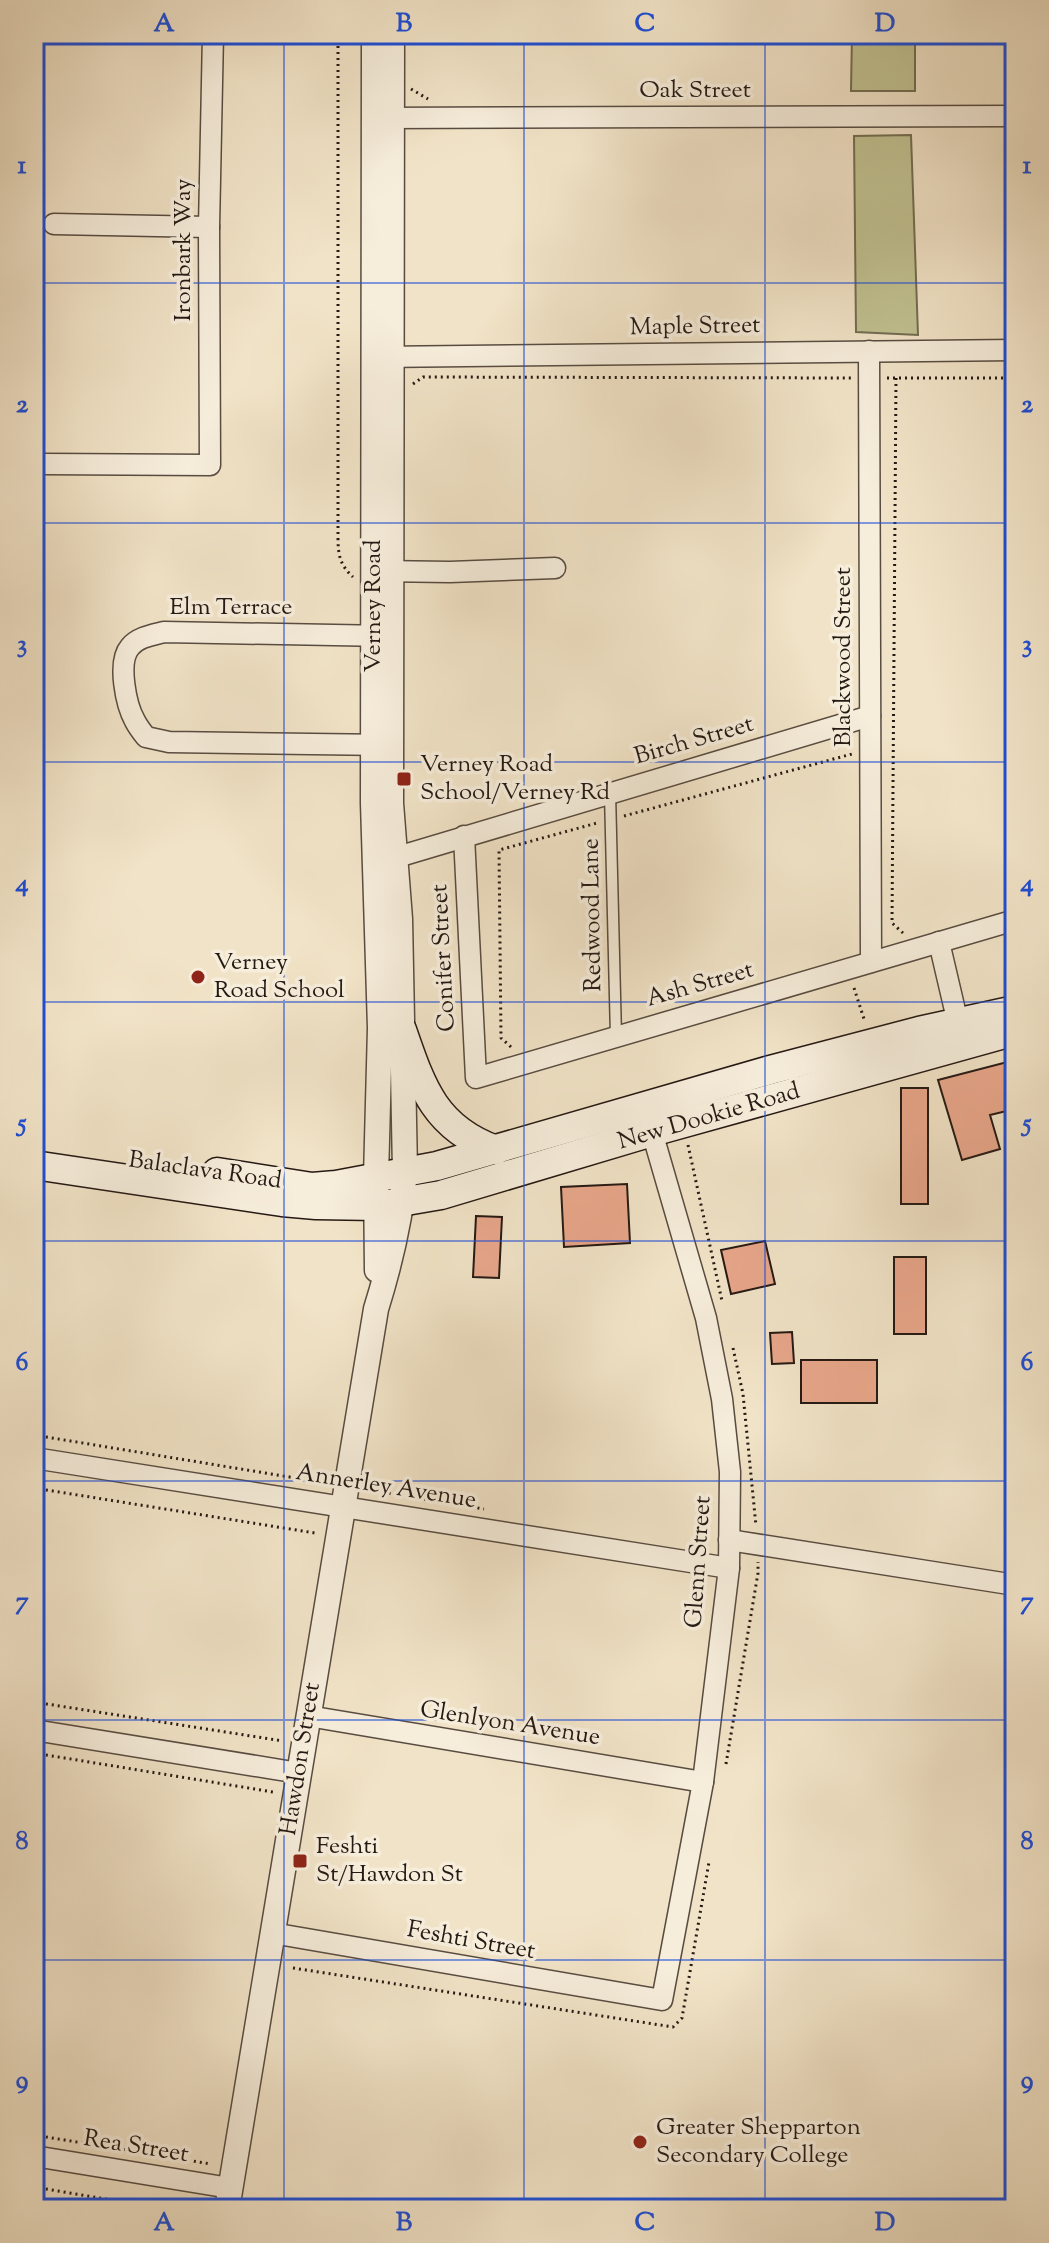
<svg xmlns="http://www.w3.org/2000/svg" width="1049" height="2243" font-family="'Sorts Mill Goudy',serif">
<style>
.green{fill:#c1c191;stroke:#736d52;stroke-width:2}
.building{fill:#e8a68a;stroke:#251914;stroke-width:2}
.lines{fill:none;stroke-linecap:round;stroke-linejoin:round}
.service-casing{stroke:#584c41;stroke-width:13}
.minor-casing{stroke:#584c41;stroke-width:23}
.tertiary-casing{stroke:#584c41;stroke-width:27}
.secondary-casing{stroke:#251914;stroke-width:31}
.path{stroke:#251914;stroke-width:3;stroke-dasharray:2 4;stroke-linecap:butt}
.service{stroke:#f6eddb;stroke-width:10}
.minor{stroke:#f6eddb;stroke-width:20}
.tertiary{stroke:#f6eddb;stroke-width:24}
.secondary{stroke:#f6eddb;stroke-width:28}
.grid{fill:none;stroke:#1d4ed8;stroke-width:2;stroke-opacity:0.55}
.poi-dot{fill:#8f2418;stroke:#f6eddb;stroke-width:3}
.labels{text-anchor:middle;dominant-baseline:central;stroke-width:7;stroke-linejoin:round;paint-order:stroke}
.street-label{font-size:24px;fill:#251914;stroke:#f6eddb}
.poi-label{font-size:24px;fill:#251914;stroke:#f6eddb;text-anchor:start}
.neatline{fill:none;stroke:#1d4ed8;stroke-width:3}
.grid-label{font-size:26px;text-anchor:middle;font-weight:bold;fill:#1d4ed8}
</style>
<rect width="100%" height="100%" fill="#f1e3c7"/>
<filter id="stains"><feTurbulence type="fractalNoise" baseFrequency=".0025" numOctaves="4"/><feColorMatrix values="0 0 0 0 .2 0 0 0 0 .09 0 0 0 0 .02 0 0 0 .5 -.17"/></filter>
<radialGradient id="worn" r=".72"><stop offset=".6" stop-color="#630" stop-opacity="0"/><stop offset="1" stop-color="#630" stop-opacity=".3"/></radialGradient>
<!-- green -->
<g class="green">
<path d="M852,34H915V91H851Z"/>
<path d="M911,135L918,335L856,332L854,136Z"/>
</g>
<!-- building -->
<g class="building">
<path d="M1015,1060V1109L990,1115L1000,1149L962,1160L938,1080Z"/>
<rect x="901" y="1088" width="27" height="116"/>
<path d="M627,1184L630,1243L564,1247L561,1187Z"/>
<path d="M476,1216L502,1217L499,1278L473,1277Z"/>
<path d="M765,1241L775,1284L731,1294L721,1250Z"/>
<rect x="894" y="1257" width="32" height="77"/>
<path d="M792,1332L794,1363L772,1364L770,1333Z"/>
<rect x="801" y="1360" width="76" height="43"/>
</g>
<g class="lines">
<defs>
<path id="service" d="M610,793L616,1037"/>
<g id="minor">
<path d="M379,118L1015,116"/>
<path d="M54,224L209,227"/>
<path d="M869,351L871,962"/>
<path d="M379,357L1015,350"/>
<path d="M43,464L210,465L209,227L213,34"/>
<path d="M378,571L450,572L555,568"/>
<path d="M387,636L164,632C152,635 138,637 130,647C117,662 126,705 135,721C138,727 142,732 146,737L169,742L388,745"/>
<path d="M464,836L476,1078L1015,920"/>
<path d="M394,858L870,716"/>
<path d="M939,942L961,1036"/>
<path d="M34,1458L729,1568"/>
<path d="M729,1540L1009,1584"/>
<path d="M308,1716L703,1782"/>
<path d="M34,1730L299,1773"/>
<path d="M272,1933L662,2000L703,1782L729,1568L730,1472L722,1399L706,1318L652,1132"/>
<path d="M34,2156L230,2188"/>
</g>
<g id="tertiary">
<path d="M374,34L373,803L380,1028L376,1177L377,1270"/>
<path d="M227,2209L376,1309C390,1264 401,1218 405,1171L400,919L391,803L392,34"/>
</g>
<g id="secondary">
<path d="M402,1030C422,1088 435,1128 496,1150"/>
<path d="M34,1165L282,1202L316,1205L377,1206L441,1195L652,1132L1015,1031"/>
<path d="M217,1172L312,1187L336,1185L437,1166L770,1070L919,1031L1015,1010"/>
</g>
</defs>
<!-- service casing -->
<use href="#service" class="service-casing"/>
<!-- minor casing -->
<use href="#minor" class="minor-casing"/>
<!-- tertiary casing -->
<use href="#tertiary" class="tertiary-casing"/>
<!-- secondary casing -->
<use href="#secondary" class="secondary-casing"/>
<!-- path -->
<g class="path">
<path d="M338,34V538C338,555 340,565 353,577"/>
<path d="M411,89L428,99"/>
<path d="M887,378H1015"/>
<path d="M896,378L892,923L903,933"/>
<path d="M413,384L423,377L851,378"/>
<path d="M624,816L852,754"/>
<path d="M854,988L865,1022"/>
<path d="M511,1047L501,1038L499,850L597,823"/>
<path d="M688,1145L722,1301"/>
<path d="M733,1348L743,1394L756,1526"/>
<path d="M34,1435L326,1483"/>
<path d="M34,1488L315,1533"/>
<path d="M365,1489L484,1509"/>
<path d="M34,1702L283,1741"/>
<path d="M34,1753L273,1792"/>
<path d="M726,1764L758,1573V1562"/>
<path d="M293,1968L673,2027L682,2018L709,1862"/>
<path d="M34,2135L211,2164"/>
<path d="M34,2187L165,2209"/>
</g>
<!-- service -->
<use href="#service" class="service"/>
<!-- minor -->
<use href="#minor" class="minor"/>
<!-- tertiary -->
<use href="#tertiary" class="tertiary"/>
<!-- secondary -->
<use href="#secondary" class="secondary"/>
</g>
<!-- grid -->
<path class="grid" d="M284,34V2209M524,34V2209M765,34V2209M34,283H1015M34,523H1015M34,762H1015M34,1002H1015M34,1241H1015M34,1481H1015M34,1720H1015M34,1960H1015"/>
<!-- markers -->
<g class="poi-dot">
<rect x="396" y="771" width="16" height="16" rx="4"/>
<circle cx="198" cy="977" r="8"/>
<rect x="292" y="1853" width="16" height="16" rx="4"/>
<circle cx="640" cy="2142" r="8"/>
</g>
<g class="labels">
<!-- street labels -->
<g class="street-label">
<text x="695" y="91">Oak Street</text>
<text transform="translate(184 250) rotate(-90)">Ironbark Way</text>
<text transform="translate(695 327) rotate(-1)">Maple Street</text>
<text transform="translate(374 606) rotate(-90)">Verney Road</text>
<text x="231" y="608">Elm Terrace</text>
<text transform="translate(844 657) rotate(-90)">Blackwood Street</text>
<text transform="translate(694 741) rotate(-16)">Birch Street</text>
<text transform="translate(593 915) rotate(-91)">Redwood Lane</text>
<text transform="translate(444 958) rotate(-93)">Conifer Street</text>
<text transform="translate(700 985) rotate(-16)">Ash Street</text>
<text transform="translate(709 1117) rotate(-16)">New Dookie Road</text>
<text transform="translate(205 1171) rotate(8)">Balaclava Road</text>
<text transform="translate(386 1487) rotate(9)">Annerley Avenue</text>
<text transform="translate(699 1562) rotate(-86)">Glenn Street</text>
<text transform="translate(510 1724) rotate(9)">Glenlyon Avenue</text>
<text transform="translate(301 1759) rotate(-81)">Hawdon Street</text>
<text transform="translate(471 1941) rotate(10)">Feshti Street</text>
<text transform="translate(136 2147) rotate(9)">Rea Street</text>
</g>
<!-- poi labels -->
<g class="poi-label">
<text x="420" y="765">Verney Road<tspan x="420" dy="28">School/Verney Rd</tspan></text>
<text x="214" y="963">Verney<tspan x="214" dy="28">Road School</tspan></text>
<text x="316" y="1847">Feshti<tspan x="316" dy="28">St/Hawdon St</tspan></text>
<text x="656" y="2128">Greater Shepparton<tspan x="656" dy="28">Secondary College</tspan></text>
</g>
</g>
<!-- margin -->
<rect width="1049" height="2243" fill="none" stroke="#f1e3c7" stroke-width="88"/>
<rect x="44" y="44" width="961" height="2155" class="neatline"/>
<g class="grid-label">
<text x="164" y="31">A</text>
<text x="404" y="31">B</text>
<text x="645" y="31">C</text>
<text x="885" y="31">D</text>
<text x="22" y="173">1</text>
<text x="1027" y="173">1</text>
<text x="22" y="412">2</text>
<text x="1027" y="412">2</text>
<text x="22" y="652">3</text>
<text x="1027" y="652">3</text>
<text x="22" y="891">4</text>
<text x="1027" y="891">4</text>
<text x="22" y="1131">5</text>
<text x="1027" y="1131">5</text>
<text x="22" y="1370">6</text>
<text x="1027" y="1370">6</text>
<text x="22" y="1609">7</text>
<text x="1027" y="1609">7</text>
<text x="22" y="1849">8</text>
<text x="1027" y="1849">8</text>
<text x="22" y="2088">9</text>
<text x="1027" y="2088">9</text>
<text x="164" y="2230">A</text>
<text x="404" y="2230">B</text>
<text x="645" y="2230">C</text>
<text x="885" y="2230">D</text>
</g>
<rect width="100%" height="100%" filter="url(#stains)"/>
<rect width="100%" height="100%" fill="url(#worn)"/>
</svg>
